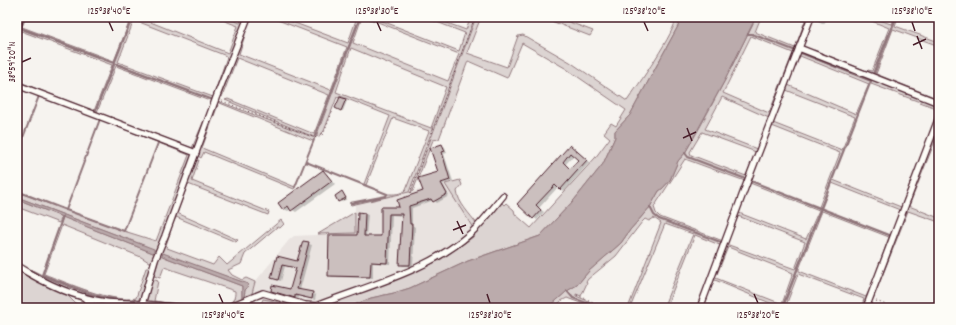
<svg xmlns="http://www.w3.org/2000/svg" width="956" height="325" font-family="Dekko,sans-serif">
<style>
.built{fill:#e9e3e0}
.green{fill:#dcd4d2;stroke:#937a7e;fill-rule:evenodd}
.water{fill:#bbabac;stroke:#8e7378}
.shadow{fill:#0003;fill-rule:evenodd}
.lines{fill:none;stroke-linecap:round;stroke-linejoin:round}
.stream{stroke:#8e7378;stroke-width:2}
.building{fill:#cbbfbe;stroke:#4a1f2b;fill-rule:evenodd}
.street-casing{stroke:#4a1f2b;stroke-width:8}
.path{stroke:#4a1f2b;stroke-width:1;stroke-dasharray:1 3;stroke-linecap:butt}
.street{stroke:#fdfcf7;stroke-width:5.5}
.ticks{fill:none;stroke:#4a1f2b;stroke-width:1.5}
.neatline{fill:none;stroke:#4a1f2b;stroke-width:1.5}
.ticks-label{font-size:10px;text-anchor:middle;fill:#4a1f2b}
</style>
<rect width="100%" height="100%" fill="#f6f3ef"/>
<filter id="ink" filterUnits="userSpaceOnUse"><feTurbulence type="fractalNoise" baseFrequency=".025" numOctaves="2"/><feDisplacementMap in="SourceGraphic" scale="8" xChannelSelector="R" yChannelSelector="G"/><feConvolveMatrix kernelMatrix="1 2 1 2 8 2 1 2 1" color-interpolation-filters="sRGB"/></filter>
<g filter="url(#ink)">
<!-- built -->
<path class="built" d="M445,184L475,231L473,237L440,260L416,271L306,307L263,299H250L255,282L289,240L294,236L355,233V204Z"/>
<!-- green -->
<g class="green">
<path d="M24,17H26L22,27L114,61L131,18L128,17H132L114,62L20,27Z"/>
<path d="M133,17H138L228,53L238,26L215,17H224L240,23L242,17H246L194,150L17,84V81L94,111L112,65L21,31L17,40L20,29L114,63L95,112L115,64L209,99L207,100L116,66L97,112L192,148L213,100L115,63ZM134,20L224,55L227,57L213,97L118,62Z"/>
<path d="M270,17H279L348,43L357,17H360L314,137L225,100L228,99L314,134L329,95L237,58L222,97L220,98L244,34L245,35L239,54L331,90L347,47Z"/>
<path d="M361,17H362L353,43L448,81L459,54L365,17H372L459,51L465,33L424,17H431L466,30L471,17H475L409,192L351,205L350,204L386,197L387,194C394,194 401,195 406,189L429,131L393,118L366,185L364,184L390,116L340,96L339,98L337,97L324,131L320,135L316,137ZM351,48L446,87L431,128L336,92Z"/>
<path d="M476,17H481L467,53L507,67L518,36L523,35L570,62L627,101C636,88 677,30 676,17H683L630,115L615,131V137L603,164L575,199L540,236L468,261L410,288L394,293L371,298L347,308H259L263,299L306,307L416,271L440,260L473,237L475,231L502,203L504,205L506,203L514,210L515,214L531,228L595,158L610,138L604,133L611,123L616,126L626,110L565,68L522,43L507,78L468,61L439,139L433,140L413,191L411,192Z"/>
<path d="M541,17H556L593,31L590,36Z"/>
<path d="M756,17H761L755,32L795,48L806,18L808,21L765,133L764,132L769,118L722,97L705,129L757,149L763,137H764L753,165L752,163L756,152L702,132L690,152L691,155L746,176L750,166H753L743,191H742L745,181L685,159L654,207L656,213L660,217L723,241L741,194L742,195L698,308H696L700,299L722,246L695,235L666,308H663L693,234L665,224L630,308H628L661,223L654,218L649,221L645,219L642,222L616,256L588,279L586,282L587,283L581,296L576,294V296L605,308H594L567,298L561,301L554,308H548L567,291L577,285L589,271L621,243L630,230L650,207L659,191L663,188L670,180L678,161L685,153L700,127L725,80ZM751,36L793,53L769,113L723,93Z"/>
<path d="M862,17H871L891,24L894,17H895L872,75L813,51L814,50L867,71L868,70L872,71L889,28Z"/>
<path d="M897,17H898L895,26L939,42V46L893,29L876,74L939,99V102L874,76Z"/>
<path d="M804,51L939,105V115L876,278L875,276L889,237L822,211L799,269V271L866,297L873,282L864,308H861L864,299L798,274L785,308H783L821,209L891,236L900,210L832,183L833,180L901,207L939,109L871,84V80L801,52Z"/>
<path d="M800,53L871,81L820,208L819,207L840,153L772,126L751,181L820,209L782,308L715,280H714L708,295L706,296L713,277L782,304L793,273L728,247L717,274L715,273L726,244L795,269L805,242L738,216L728,241H727L747,188L739,213L806,239L819,210L750,183L747,185L777,108L773,123L842,150L855,117L786,90L780,104H779L796,62V65L788,85L856,114L869,84L800,56L797,57Z"/>
<path d="M218,101L315,138L313,141L220,103L218,102Z"/>
<path d="M216,103L218,105L202,148L295,187L294,189L204,152L201,158L198,156Z"/>
<path d="M99,119L190,153L192,155L152,264L141,257L62,225L44,274C66,282 113,304 136,298L146,268H151C148,279 145,294 136,302C127,301 118,301 109,300C76,295 45,281 17,264V261C42,278 106,305 135,300L120,299L101,296L43,275V274L63,217L153,253L148,247L17,197V192L124,231L156,241L189,155Z"/>
<path d="M939,123V131L909,206L939,218V222L908,211L873,299L871,298Z"/>
<path d="M199,160L192,181L269,212L268,215L188,184L177,213L238,240L236,242L176,217L172,226H171L196,161Z"/>
<path d="M460,180L462,185L457,191C458,203 470,214 477,224L473,228L445,184Z"/>
<path d="M17,199L62,217L59,223L17,207Z"/>
<path d="M355,212V233L318,234Z"/>
<path d="M281,220L284,224L280,228L277,227L245,254L241,264L228,270L232,275L242,280L246,278L255,282L251,297L222,308H188L148,302L147,300L152,279L158,281L154,301C170,303 223,314 233,300C235,298 235,294 235,291L164,267L160,278L154,276L160,254L169,230H171L166,245L167,248L213,265L219,257L227,265ZM162,254L248,284L245,290L244,297L242,298V286L167,258Z"/>
<path d="M17,268L66,294L75,303L86,308H17Z"/>
</g>
<!-- water -->
<g class="water">
<path d="M683,17H756L725,80L685,153L678,161L670,180L663,188L659,191L650,207L630,230L621,243L589,271L577,285L567,291L548,308H347L371,298L394,293L410,288L468,261L540,236L575,199L603,164L615,137V131L630,115Z"/>
<path d="M17,197L154,249V252L153,253L17,199Z"/>
<path d="M163,253L248,284L247,288L245,290L244,297L243,299L242,298V286L167,258L162,256Z"/>
</g>
<!-- shadow -->
<g class="shadow">
<path d="M820,17H828L824,24L818,21Z"/>
<path d="M341,98L347,101L343,111L337,108Z"/>
<path d="M442,145L445,147L447,153L444,154L453,181L443,184L449,196L437,203L434,200L412,208V225L415,227L413,266H403L400,264L403,216L392,215L390,264L373,263V278L332,277L329,275L358,237L365,214L368,215L366,237H382V208H401L424,192L439,172Z"/>
<path d="M570,146L590,162L564,191L558,187L539,208L544,212L537,220L518,204ZM574,155L580,160L571,170L565,165Z"/>
<path d="M323,171L327,174L335,184L296,212L291,209L288,211L284,209Z"/>
<path d="M342,192L347,199L341,202L336,196Z"/>
<path d="M303,242L312,245L300,290L316,295L315,300L298,296V298L274,292L291,291L296,268L285,266L281,281L272,278L277,257L298,262Z"/>
</g>
<g class="lines">
<!-- stream -->
<g class="stream">
<path d="M20,28L213,100"/>
<path d="M748,34H752L796,51"/>
<path d="M873,75L896,17"/>
<path d="M95,112L132,17"/>
<path d="M315,136L360,17"/>
<path d="M17,153L39,96"/>
<path d="M685,153L688,157L746,179"/>
<path d="M306,162L387,194L386,196L350,203"/>
<path d="M751,181L892,236"/>
<path d="M295,187L314,140"/>
<path d="M17,191L66,210L100,119"/>
<path d="M650,207L654,215L659,219L723,243"/>
<path d="M66,210L124,231L158,143"/>
<path d="M63,216L42,275C72,286 103,303 135,300"/>
<path d="M567,291L573,298L600,308"/>
<path d="M782,308L871,81L801,53"/>
</g>
</g>
<!-- building -->
<g class="building">
<path d="M340,97L346,99L341,111L335,108Z"/>
<path d="M442,144L445,151L442,152L450,180L441,183L447,194L433,202L431,199L409,206L410,224H412L410,265H399L402,214H389L387,263L371,262L370,277L328,276L329,235H357L358,212L365,213L364,236H381V207H399L397,200L423,191L418,178L438,172L430,148Z"/>
<path d="M570,145L587,160L560,190L555,185L536,205L541,210L533,219L517,204ZM570,153L578,160L570,169L563,162Z"/>
<path d="M323,170L332,181L291,211L288,206L283,210L278,203Z"/>
<path d="M342,191L346,198L338,202L335,196Z"/>
<path d="M303,241L309,242L297,289L313,292L312,299L295,295V298L271,291L272,285L290,289L296,268L282,265L278,280L271,278L277,256L297,261Z"/>
<path d="M253,302L268,307V308H251Z"/>
</g>
<g class="lines">
<defs>
<g id="street">
<path d="M17,28L21,17"/>
<path d="M799,48L939,103"/>
<path d="M17,85L196,153"/>
<path d="M17,266C44,283 73,297 105,302C118,304 131,302 144,305"/>
<path d="M84,297L89,303L100,308"/>
<path d="M184,308L142,304L155,260L165,236L216,98L248,17"/>
<path d="M226,308L263,293L305,305L316,306C369,285 427,272 471,233C483,222 493,208 503,196"/>
<path d="M700,308L748,180L811,17"/>
<path d="M866,308L939,117"/>
</g>
</defs>
<!-- street casing -->
<use href="#street" class="street-casing"/>
<!-- path -->
<g class="path">
<path d="M222,101L313,137L318,138L323,134L325,130L333,110"/>
<path d="M410,193L475,17"/>
<path d="M577,295L607,308"/>
<path d="M876,301L894,308"/>
</g>
<!-- street -->
<use href="#street" class="street"/>
</g>
</g>
<!-- ticks -->
<path class="ticks" d="M109,22L113,31M377,22L381,31M644,22L648,31M912,22L915,31M917,36L922,49M913,45L926,39M22,62L31,58M687,128L692,141M683,138L696,132M457,221L463,234M453,230L466,225M219,294L223,303M487,294L490,303M754,294L758,303"/>
<!-- margin -->
<rect width="956" height="325" fill="none" stroke="#fdfcf7" stroke-width="44"/>
<rect x="22" y="22" width="912" height="281" class="neatline"/>
<g class="ticks-label">
<text x="109" y="14">125°38'40"E</text>
<text x="377" y="14">125°38'30"E</text>
<text x="644" y="14">125°38'20"E</text>
<text x="912" y="14">125°38'10"E</text>
<text transform="translate(11 62) rotate(-90)" y="4">38°59'20"N</text>
<text x="223" y="318">125°38'40"E</text>
<text x="490" y="318">125°38'30"E</text>
<text x="758" y="318">125°38'20"E</text>
</g>
</svg>
